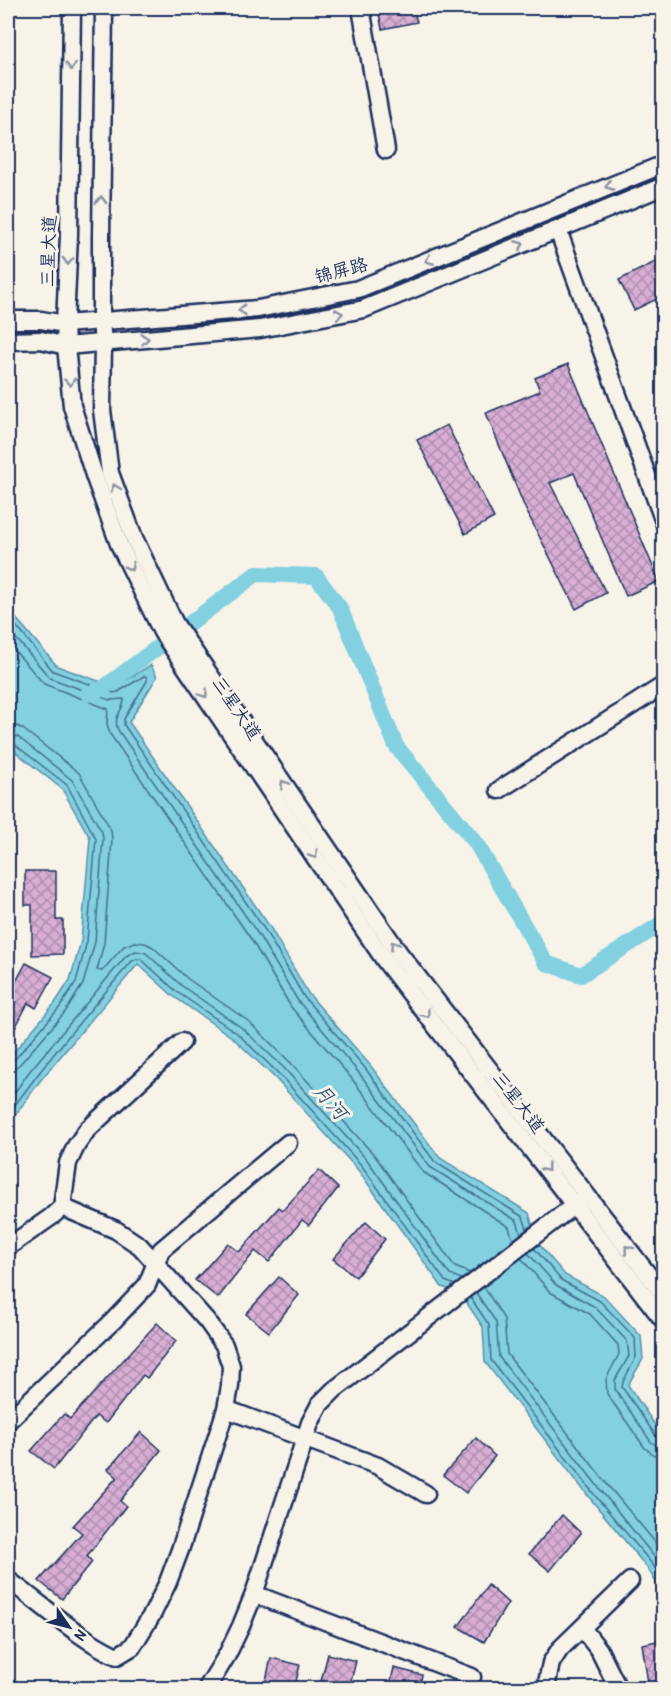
<svg xmlns="http://www.w3.org/2000/svg" width="671" height="1696" font-family="'Patrick Hand','LXGW WenKai TC',sans-serif">
<style>
.water{fill:#82d0e0;stroke:#5990ac;stroke-width:1.5}
.lines{fill:none;stroke-linecap:round;stroke-linejoin:round}
.shore{stroke:#446f92;stroke-width:1.5}
.canal{stroke:#82d0e0;stroke-width:16}
.building{fill:url(#building-cross-hatch);stroke:#1b2f5e;stroke-width:1.5}
.minor-casing{stroke:#1b2f5e;stroke-width:21}
.minor{stroke:#f7f3e8;stroke-width:16}
.oneway{stroke:#8991a3}
.labels{text-anchor:middle;dominant-baseline:central;stroke-width:6;stroke-linejoin:round;paint-order:stroke}
.street-label{font-size:18px;fill:#1b2f5e;stroke:#f7f3e8}
.water-label{font-size:20px;font-style:italic;fill:#35577e;stroke:#f7f3e8}
</style>
<defs>
<pattern id="building-cross-hatch" width="8" height="8" patternUnits="userSpaceOnUse" patternTransform="scale(1.5)"><rect width="8" height="8" fill="#d8aed4"/><path d="M0 0l8 8M0 8l8-8" fill="none" stroke="#ae8eaf"/></pattern>
</defs>
<rect width="100%" height="100%" fill="#f7f3e8"/>
<filter id="ink" filterUnits="userSpaceOnUse"><feTurbulence type="fractalNoise" baseFrequency=".0167" numOctaves="2"/><feDisplacementMap in="SourceGraphic" scale="12" xChannelSelector="R" yChannelSelector="G"/><feConvolveMatrix kernelMatrix="1 2 1 2 8 2 1 2 1" color-interpolation-filters="sRGB"/></filter>
<g filter="url(#ink)">
<!-- water -->
<path class="water" d="M8,604L15,617L57,666L115,687L151,665L157,677L129,722L270,927L308,993L370,1065L440,1158L529,1213L537,1242L565,1275L604,1296L641,1336L643,1359L628,1385L663,1437V1594L648,1569L589,1497L485,1362L483,1327L460,1293L442,1287L358,1170L275,1078L233,1038L173,996L138,964L40,1081L8,1125V1059L55,1003L70,980L81,941L90,838L62,789L8,746Z"/>
<g class="lines">
<!-- shore -->
<g class="shore">
<path d="M8,616L53,671L114,693L118,692L144,676L147,677V681L124,719V725L265,930L304,997L365,1068L435,1162L523,1217L527,1229"/>
<path d="M8,629L50,678L110,700L124,699C124,712 112,715 118,730L258,934L298,1001L359,1073L430,1167L517,1221L521,1234"/>
<path d="M8,643L44,684L108,709L107,724L110,734L251,939L291,1007L352,1079L423,1172L509,1227L513,1240"/>
<path d="M8,725L17,726L23,729L79,773L111,830L112,840L104,943L97,970L102,971L124,946L135,942L145,943L153,947L188,979L248,1021L291,1063L375,1156L455,1267L470,1273"/>
<path d="M8,734L18,737L72,780L102,832L103,839L95,942L83,984L66,1011L20,1064L15,1068L8,1069"/>
<path d="M8,742L13,743L67,785L96,839L87,941L76,982L60,1007L15,1059L8,1062"/>
<path d="M8,1102L29,1072L126,956L136,951L146,953L182,986L242,1028L284,1068L368,1161L450,1275L462,1279"/>
<path d="M8,1115C46,1061 89,1011 132,961L136,959H141L177,992L237,1033L279,1074L362,1166L445,1281L455,1285"/>
<path d="M534,1248L561,1280L600,1301L635,1338L636,1357L623,1382L622,1387L656,1436L664,1439"/>
<path d="M528,1253L556,1285L595,1307L627,1341L629,1356L615,1380V1389L651,1442L657,1446L664,1447"/>
<path d="M521,1258L550,1292L590,1314L618,1345L619,1354L606,1379L607,1394L645,1448L654,1455L664,1456"/>
<path d="M484,1287L504,1319L507,1354L606,1483L664,1553"/>
<path d="M476,1293L496,1322L499,1357L599,1488L664,1569"/>
<path d="M470,1297L489,1325L491,1360L593,1493L653,1565L664,1583"/>
</g>
<!-- canal -->
<path class="canal" d="M88,694L102,689L256,574L316,576L340,608L396,746L476,843L546,963L581,975L664,922"/>
</g>
<!-- building -->
<g class="building">
<path d="M378,8H413L417,22L382,29Z"/>
<path d="M663,258V296L634,310L619,280Z"/>
<path d="M568,364L659,581L626,596L574,473L550,483L606,593L576,609L525,508L486,413L540,391L535,378Z"/>
<path d="M447,425L494,518L465,534L417,440Z"/>
<path d="M25,871H56V920H63V954L32,955V905H25Z"/>
<path d="M26,963L53,977L36,1008L28,1003L8,1042V996Z"/>
<path d="M319,1170L338,1188L309,1225L302,1220L269,1262L255,1251L218,1298L195,1280L228,1243L239,1252L279,1207L283,1210Z"/>
<path d="M366,1222L385,1239L356,1277L333,1259Z"/>
<path d="M279,1277L299,1295L269,1332L246,1314Z"/>
<path d="M157,1323L176,1341L147,1378L143,1375L106,1423L96,1416L54,1469L31,1451L64,1414L70,1419Z"/>
<path d="M141,1432L161,1450L120,1501L126,1506L87,1556L92,1562L62,1599L39,1581L82,1533L73,1526L117,1477L108,1469Z"/>
<path d="M476,1438L495,1456L466,1493L443,1475Z"/>
<path d="M562,1515L581,1533L550,1571L529,1554Z"/>
<path d="M488,1585L508,1603L484,1642L458,1627Z"/>
<path d="M663,1640V1689H649L642,1644Z"/>
<path d="M328,1654L356,1661L349,1689H319Z"/>
<path d="M271,1658L300,1665L294,1689H264Z"/>
<path d="M394,1668L422,1675L419,1689H389Z"/>
</g>
<g class="lines">
<defs>
<g id="minor">
<path d="M72,8L69,235L65,324L66,346L72,406L95,478L119,544L162,632L386,962L664,1321"/>
<path d="M104,8L101,237V322L103,342L102,410L110,473L134,538L175,624L399,953L664,1295"/>
<path d="M361,8L386,150"/>
<path d="M558,230L664,522"/>
<path d="M8,320H41L65,324L258,309L358,289L664,164"/>
<path d="M8,341L41,340L66,346L260,329L364,309L664,186"/>
<path d="M499,790L664,685"/>
<path d="M8,1247L51,1217L62,1207L68,1163L76,1146L87,1130L182,1042"/>
<path d="M226,1409L378,1466L426,1494"/>
<path d="M8,1421L113,1321L147,1285L161,1250L288,1143"/>
<path d="M8,1580C42,1604 79,1639 117,1656L132,1647L153,1613L168,1582L180,1550L226,1409L230,1386L231,1366L224,1345L207,1321L140,1246L116,1230L62,1207"/>
<path d="M254,1594L472,1677"/>
<path d="M582,1628L599,1650L618,1688"/>
<path d="M207,1688L227,1655L241,1626L254,1594L310,1423L320,1404L334,1390L581,1200"/>
<path d="M546,1688L551,1663L560,1649L630,1581"/>
</g>
</defs>
<!-- minor casing -->
<use href="#minor" class="minor-casing"/>
<!-- minor -->
<use href="#minor" class="minor"/>
</g>
<!-- one-way arrows -->
<defs><path id="oneway-chevron" d="M-2-3.5L2.5 0L-2 3.5" fill="none" stroke-width="1.6" stroke-linecap="round" stroke-linejoin="round" transform="scale(1.5)"/></defs>
<g class="oneway">
<use href="#oneway-chevron" transform="translate(71 66) rotate(91)"/>
<use href="#oneway-chevron" transform="translate(609 186) rotate(158)"/>
<use href="#oneway-chevron" transform="translate(101 200) rotate(-89)"/>
<use href="#oneway-chevron" transform="translate(520 245) rotate(-22)"/>
<use href="#oneway-chevron" transform="translate(429 260) rotate(158)"/>
<use href="#oneway-chevron" transform="translate(68 261) rotate(92)"/>
<use href="#oneway-chevron" transform="translate(242 310) rotate(175)"/>
<use href="#oneway-chevron" transform="translate(339 314) rotate(-11)"/>
<use href="#oneway-chevron" transform="translate(145 339) rotate(-5)"/>
<use href="#oneway-chevron" transform="translate(70 382) rotate(84)"/>
<use href="#oneway-chevron" transform="translate(115 488) rotate(-110)"/>
<use href="#oneway-chevron" transform="translate(130 567) rotate(64)"/>
<use href="#oneway-chevron" transform="translate(204 694) rotate(56)"/>
<use href="#oneway-chevron" transform="translate(284 784) rotate(-124)"/>
<use href="#oneway-chevron" transform="translate(314 855) rotate(56)"/>
<use href="#oneway-chevron" transform="translate(394 945) rotate(-124)"/>
<use href="#oneway-chevron" transform="translate(426 1014) rotate(52)"/>
<use href="#oneway-chevron" transform="translate(546 1168) rotate(52)"/>
<use href="#oneway-chevron" transform="translate(628 1249) rotate(-128)"/>
</g>
</g>
<g class="labels">
<!-- street labels -->
<g class="street-label">
<text transform="translate(48 251) rotate(-88)">三星大道</text>
<text transform="translate(341 270) rotate(-15)">锦屏路</text>
<text transform="translate(237 708) rotate(56)">三星大道</text>
<text transform="translate(519 1102) rotate(52)">三星大道</text>
</g>
<!-- water labels -->
<g class="water-label">
<text transform="translate(331 1101) rotate(49)">月河</text>
</g>
</g>
<!-- margin -->
<rect width="671" height="1696" fill="none" stroke="#f7f3e8" stroke-width="30"/>
<rect x="15" y="15" width="641" height="1666" fill="none" stroke="#1b2f5e" stroke-width="2" filter="url(#ink)"/>
<!-- north arrow -->
<g transform="translate(69 1627) rotate(125)" stroke="#f7f3e8" stroke-width="4.5" paint-order="stroke">
<path d="M0-4.5L10 22L0 15L-10 22Z" fill="#1b2f5e"/>
<text y="-9" font-size="16" font-weight="bold" text-anchor="middle" fill="#1b2f5e">N</text>
</g>
</svg>
